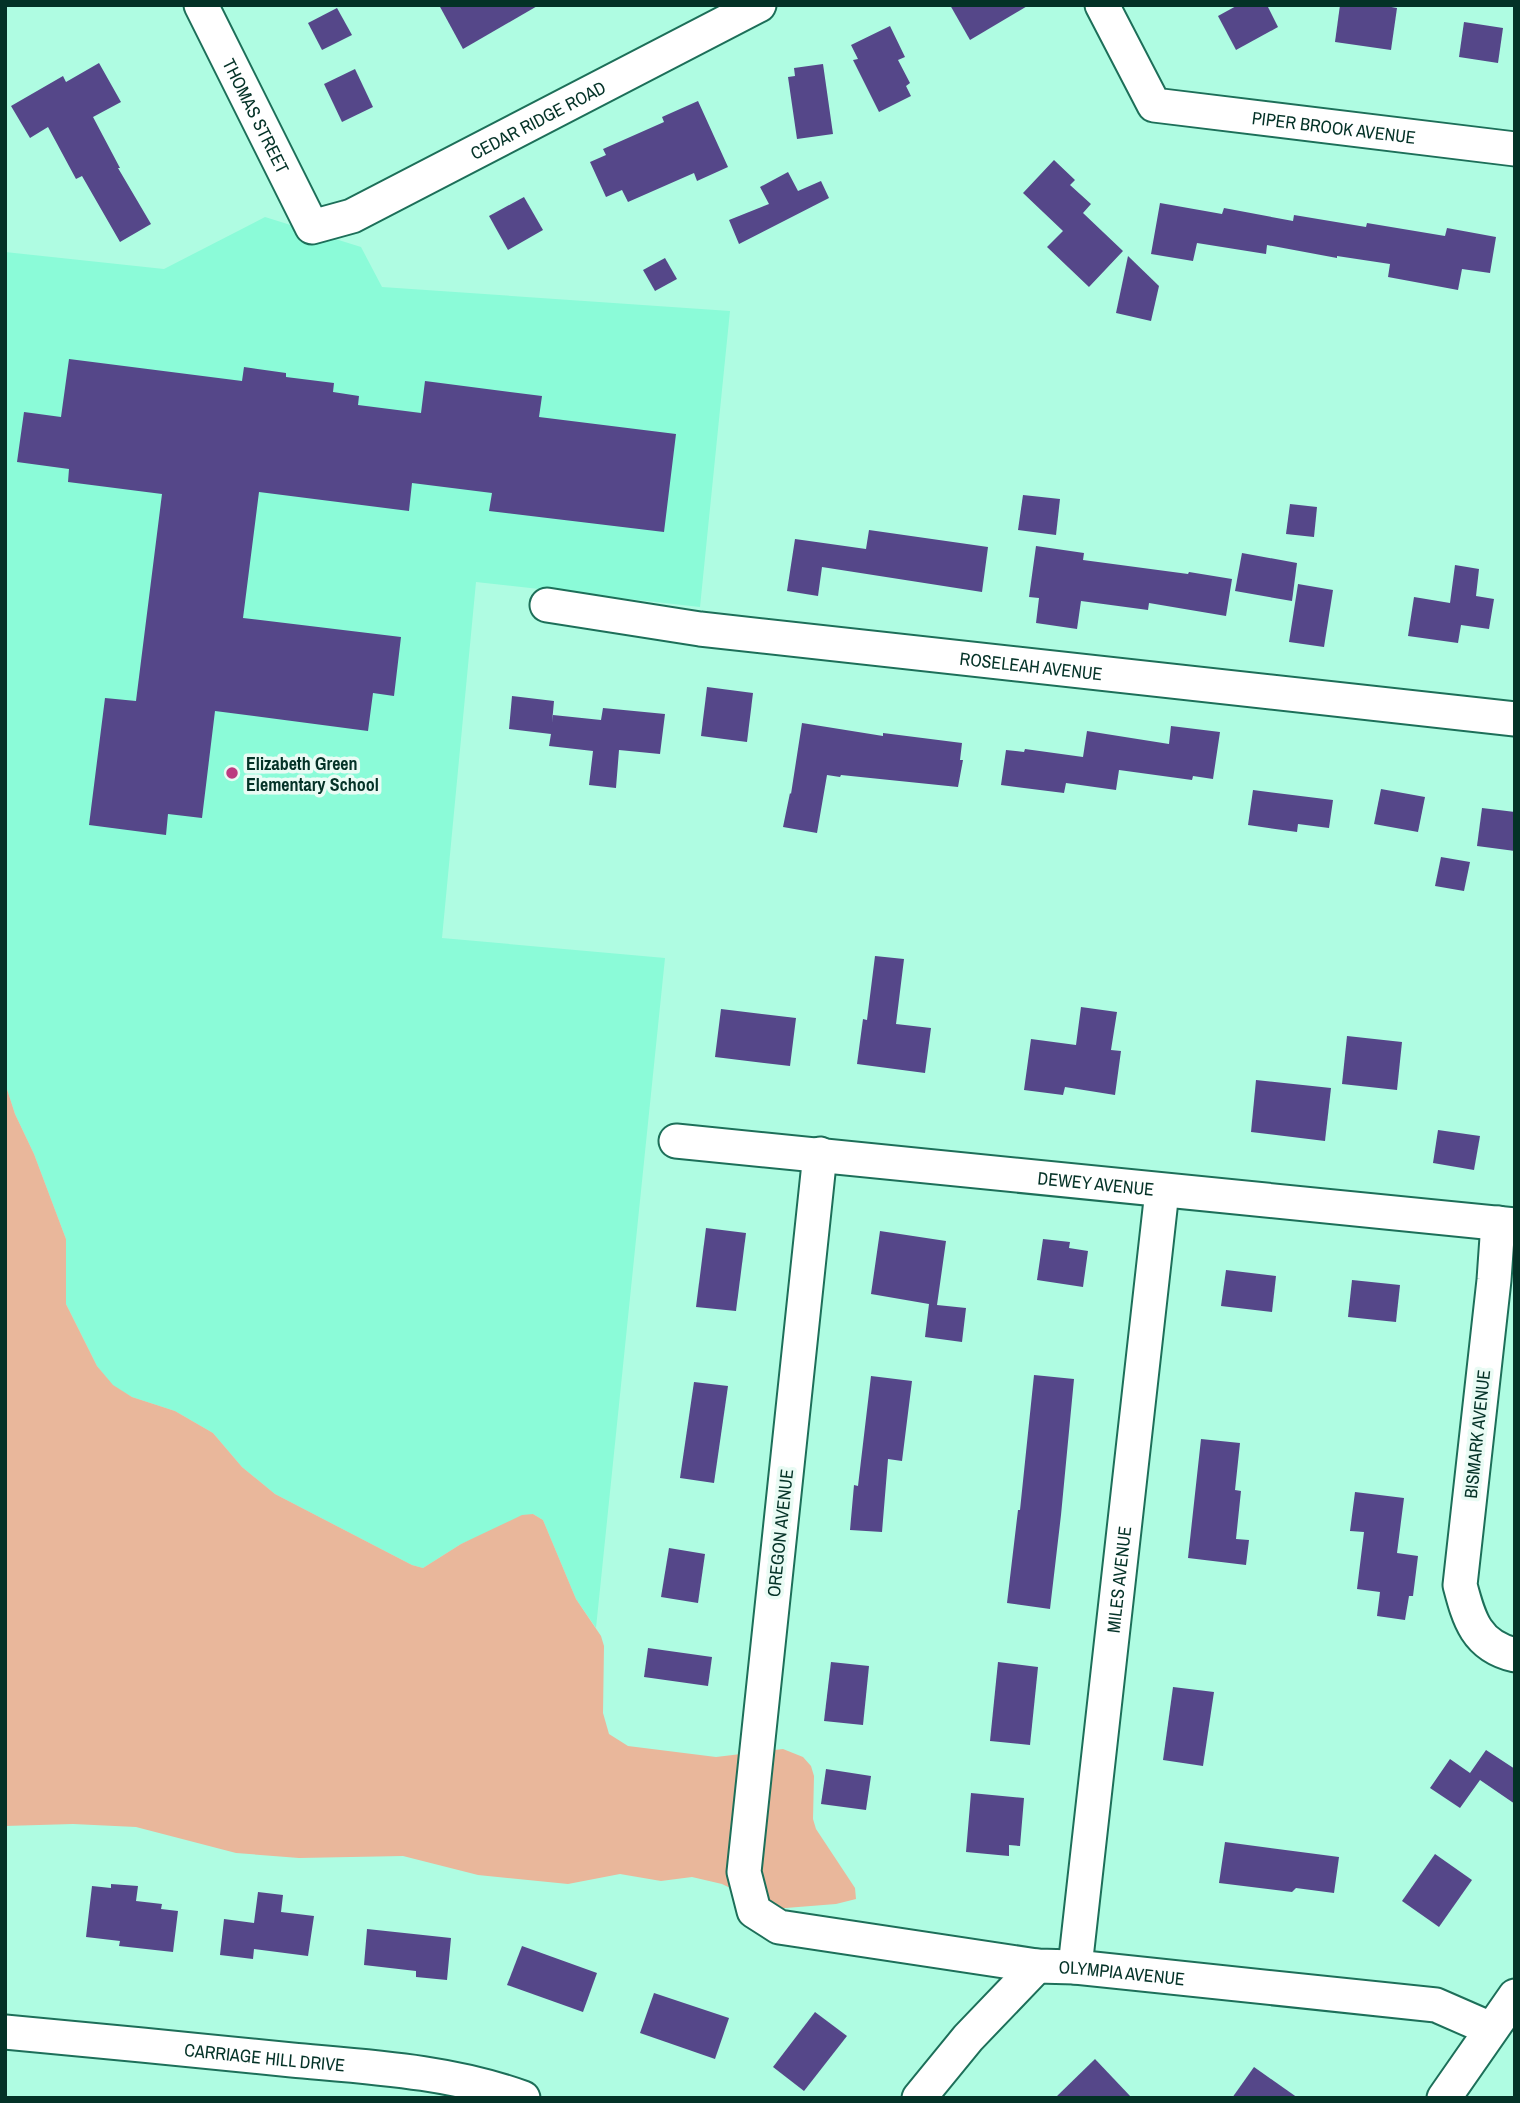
<svg xmlns="http://www.w3.org/2000/svg" width="1520" height="2103" font-family="'Archivo Narrow',sans-serif">
<style>
.built{fill:#8bfbd8}
.green{fill:#e9b79b}
.building{fill:#554789}
.lines{fill:none;stroke-linecap:round;stroke-linejoin:round}
.street-casing{stroke:#1d6f59;stroke-width:37}
.street{stroke:#fff;stroke-width:33}
.poi-dot{fill:#bc3a80;stroke:#e9fbf4;stroke-width:2.5}
.labels{text-anchor:middle;dominant-baseline:central;stroke-width:7;stroke-linejoin:round;paint-order:stroke}
.street-label{font-size:18px;fill:#043227;stroke:#e9fbf4}
.poi-label{font-size:18px;font-weight:bold;fill:#043227;stroke:#e9fbf4;text-anchor:start}
</style>
<rect width="100%" height="100%" fill="#affce2"/>
<!-- built -->
<path class="built" d="M265,217L361,247L382,287L730,311L700,607L476,582L442,938L665,958L596,1628L576,1599L543,1520L533,1514L461,1544L423,1568L412,1565L275,1494L242,1467L213,1433L175,1411L132,1397L113,1386L97,1366L66,1304V1239L34,1154L15,1114L5,1083V252L164,269Z"/>
<!-- green -->
<path class="green" d="M5,1083L15,1114L34,1154L66,1239V1304L97,1366L113,1385L132,1397L175,1411L213,1433L242,1467L275,1494L412,1565L423,1568L461,1544L522,1515L533,1514L543,1520L576,1599L601,1636L604,1646L603,1713L609,1734L628,1746L716,1757L783,1749L803,1757L811,1766L814,1776L813,1819L816,1829L855,1888L856,1899L836,1904L773,1909L722,1884L692,1877L661,1881L620,1874L568,1884L478,1875L403,1856L299,1858L236,1853L136,1827L73,1824L5,1826Z"/>
<!-- building -->
<g class="building">
<path d="M439,5H539L463,49Z"/>
<path d="M950,5H1029L970,40Z"/>
<path d="M1238,5H1267L1278,27L1236,50L1218,16Z"/>
<path d="M1340,5H1380L1397,8L1391,50L1335,42Z"/>
<path d="M337,8L352,35L322,50L308,23Z"/>
<path d="M1464,22L1503,28L1498,63L1459,57Z"/>
<path d="M890,26L905,57L898,60L910,83L906,86L911,96L879,112L853,60L858,59L851,45Z"/>
<path d="M99,63L121,102L93,117L120,168H118L151,224L120,242L82,176L76,179L48,127L30,138L11,106L63,76L66,82Z"/>
<path d="M823,64L833,134L797,139L788,77L795,76L794,68Z"/>
<path d="M355,69L373,107L342,122L324,84Z"/>
<path d="M698,101L728,167L697,181L694,173L628,202L622,190L606,197L590,162L606,155L603,149L664,122L662,117Z"/>
<path d="M1054,160L1075,180L1070,185L1091,204L1083,213L1123,251L1089,287L1047,247L1063,231L1023,193Z"/>
<path d="M788,172L798,191L821,181L829,198L739,244L729,220L769,204L760,187Z"/>
<path d="M524,197L543,230L508,250L489,216Z"/>
<path d="M1160,203L1222,214L1224,208L1293,221L1294,215L1366,227L1367,223L1445,236L1447,228L1496,237L1490,273L1462,269L1458,290L1388,277L1390,264L1337,256V258L1267,245L1266,254L1197,243L1193,261L1151,254Z"/>
<path d="M1128,256L1159,286L1151,321L1116,313Z"/>
<path d="M665,258L677,279L655,291L643,270Z"/>
<path d="M69,359L242,381L244,367L286,373V377L334,383L333,392L359,396L358,405L421,413L425,381L542,396L539,417L676,434L664,532L489,511L492,493L412,483L409,511L259,492L243,618L401,637L394,696L373,693L368,731L215,711L202,818L168,814L166,835L89,825L105,698L136,701L162,494L68,482L69,469L17,462L24,412L61,417Z"/>
<path d="M1023,495L1060,499L1056,535L1018,530Z"/>
<path d="M1290,504L1317,507L1314,537L1286,534Z"/>
<path d="M869,530L988,547L982,592L822,567L818,596L787,591L795,539L866,549Z"/>
<path d="M1036,546L1084,553L1083,560L1188,574L1189,572L1232,579L1226,616L1149,603L1148,610L1081,601L1077,629L1036,623L1039,598L1029,597Z"/>
<path d="M1242,553L1297,563L1292,601L1235,591Z"/>
<path d="M1455,565L1479,569L1476,596L1494,599L1489,629L1461,625L1458,643L1408,636L1414,597L1450,603Z"/>
<path d="M1298,584L1333,590L1324,647L1289,642Z"/>
<path d="M707,687L753,693L747,742L701,736Z"/>
<path d="M512,696L554,701L552,723L553,715L601,720L603,708L665,714L660,754L619,750L616,788L589,785L593,751L549,746L551,734L509,729Z"/>
<path d="M802,723L883,736V733L962,743L960,760H963L958,787L841,775L840,777L827,775L817,833L783,827L790,793L791,794Z"/>
<path d="M1171,726L1220,732L1213,779L1193,776L1192,780L1119,770L1116,790L1066,783L1064,793L1001,785L1006,750L1024,752L1025,749L1083,757L1087,731L1169,744Z"/>
<path d="M1381,789L1425,797L1418,832L1374,824Z"/>
<path d="M1253,790L1333,800L1329,828L1298,824L1297,832L1248,825Z"/>
<path d="M1482,808L1515,812V851L1477,846Z"/>
<path d="M1441,857L1470,862L1464,891L1435,886Z"/>
<path d="M875,956L904,959L896,1024L931,1028L925,1073L857,1064L863,1019L867,1020Z"/>
<path d="M1081,1007L1117,1012L1111,1050L1121,1051L1115,1095L1065,1087L1063,1095L1024,1090L1031,1039L1076,1045Z"/>
<path d="M721,1009L796,1018L790,1066L715,1057Z"/>
<path d="M1347,1036L1402,1042L1397,1090L1342,1084Z"/>
<path d="M1256,1080L1331,1088L1325,1141L1251,1132Z"/>
<path d="M1438,1130L1480,1136L1474,1170L1433,1163Z"/>
<path d="M706,1228L746,1233L736,1311L696,1307Z"/>
<path d="M880,1231L946,1241L937,1305L966,1308L962,1342L925,1337L929,1304L871,1294Z"/>
<path d="M1043,1239L1070,1242L1069,1248L1088,1251L1083,1287L1037,1280Z"/>
<path d="M1226,1270L1276,1276L1272,1312L1221,1306Z"/>
<path d="M1352,1280L1400,1285L1396,1322L1348,1317Z"/>
<path d="M1034,1375L1074,1379L1061,1515L1050,1609L1007,1603L1018,1510H1020Z"/>
<path d="M871,1376L912,1381L902,1461L888,1459L882,1532L850,1530L854,1485L858,1486Z"/>
<path d="M694,1382L728,1386L714,1483L680,1478Z"/>
<path d="M1201,1439L1240,1443L1235,1490L1241,1491L1236,1539L1249,1540L1246,1565L1188,1558Z"/>
<path d="M1355,1492L1404,1498L1397,1553L1418,1556L1413,1596H1409L1405,1620L1377,1616L1380,1592L1357,1589L1364,1532L1350,1531Z"/>
<path d="M669,1548L705,1554L698,1603L661,1597Z"/>
<path d="M648,1648L712,1657L708,1686L644,1677Z"/>
<path d="M831,1662L869,1666L863,1725L824,1721Z"/>
<path d="M998,1662L1038,1667L1030,1745L990,1741Z"/>
<path d="M1173,1687L1214,1692L1203,1766L1163,1760Z"/>
<path d="M1486,1750L1515,1769V1804L1480,1780L1460,1808L1430,1788L1450,1759L1470,1773Z"/>
<path d="M826,1769L871,1776L866,1810L821,1804Z"/>
<path d="M971,1793L1024,1798L1020,1846L1009,1845V1856L966,1852Z"/>
<path d="M1225,1842L1339,1857L1334,1893L1296,1888L1292,1892L1219,1883Z"/>
<path d="M1435,1854L1472,1880L1439,1927L1402,1901Z"/>
<path d="M111,1884L138,1886L136,1901L162,1904L161,1909L178,1911L173,1952L119,1946L120,1941L86,1937L92,1886L111,1888Z"/>
<path d="M258,1892L283,1895L281,1912L314,1916L308,1956L254,1949L253,1959L220,1955L224,1919L254,1923Z"/>
<path d="M367,1929L451,1938L447,1980L416,1977V1971L364,1965Z"/>
<path d="M522,1946L597,1973L583,2012L507,1985Z"/>
<path d="M654,1993L729,2018L715,2059L640,2033Z"/>
<path d="M815,2012L847,2036L804,2091L773,2067Z"/>
<path d="M1095,2059L1132,2098H1055Z"/>
<path d="M1254,2067L1298,2098H1232Z"/>
</g>
<g class="lines">
<defs>
<g id="street">
<path id="s1" d="M201,5L312,227L352,216L759,5"/>
<path id="s2" d="M1102,5L1154,105L1515,149"/>
<path id="s3" d="M547,605L700,629L1515,719"/>
<path id="s4" d="M676,1141L1515,1225"/>
<path id="s5" d="M820,1154L744,1872L754,1911L779,1927L1037,1966L1075,1967L1436,2005L1491,2029"/>
<path d="M1498,1223L1494,1280L1460,1585C1469,1619 1476,1646 1515,1655"/>
<path id="s6" d="M1075,1967L1162,1191"/>
<path id="s7" d="M5,2032C101,2041 196,2050 292,2060C369,2067 449,2071 523,2098"/>
<path d="M919,2098L968,2038L1037,1966"/>
<path d="M1444,2098L1515,1996"/>
</g>
</defs>
<!-- street casing -->
<use href="#street" class="street-casing"/>
<!-- street -->
<use href="#street" class="street"/>
</g>
<!-- markers -->
<circle class="poi-dot" cx="232" cy="773" r="7"/>
<g class="labels">
<!-- street labels -->
<g class="street-label">
<text stroke="none"><textPath href="#s1" startOffset="124">THOMAS STREET</textPath></text>
<text stroke="none"><textPath href="#s1" startOffset="499">CEDAR RIDGE ROAD</textPath></text>
<text stroke="none"><textPath href="#s2" startOffset="294">PIPER BROOK AVENUE</textPath></text>
<text stroke="none"><textPath href="#s3" startOffset="488">ROSELEAH AVENUE</textPath></text>
<text stroke="none"><textPath href="#s4" startOffset="422">DEWEY AVENUE</textPath></text>
<text transform="translate(1477 1434) rotate(-84)">BISMARK AVENUE</text>
<text transform="translate(780 1533) rotate(-84)">OREGON AVENUE</text>
<text stroke="none"><textPath href="#s6" startOffset="390">MILES AVENUE</textPath></text>
<text stroke="none"><textPath href="#s5" startOffset="1138">OLYMPIA AVENUE</textPath></text>
<text stroke="none"><textPath href="#s7" startOffset="261">CARRIAGE HILL DRIVE</textPath></text>
</g>
<!-- poi labels -->
<g class="poi-label">
<text x="246" y="763">Elizabeth Green<tspan x="246" dy="21">Elementary School</tspan></text>
</g>
</g>
<!-- border -->
<rect width="1520" height="2103" fill="none" stroke="#043227" stroke-width="14"/>
</svg>
